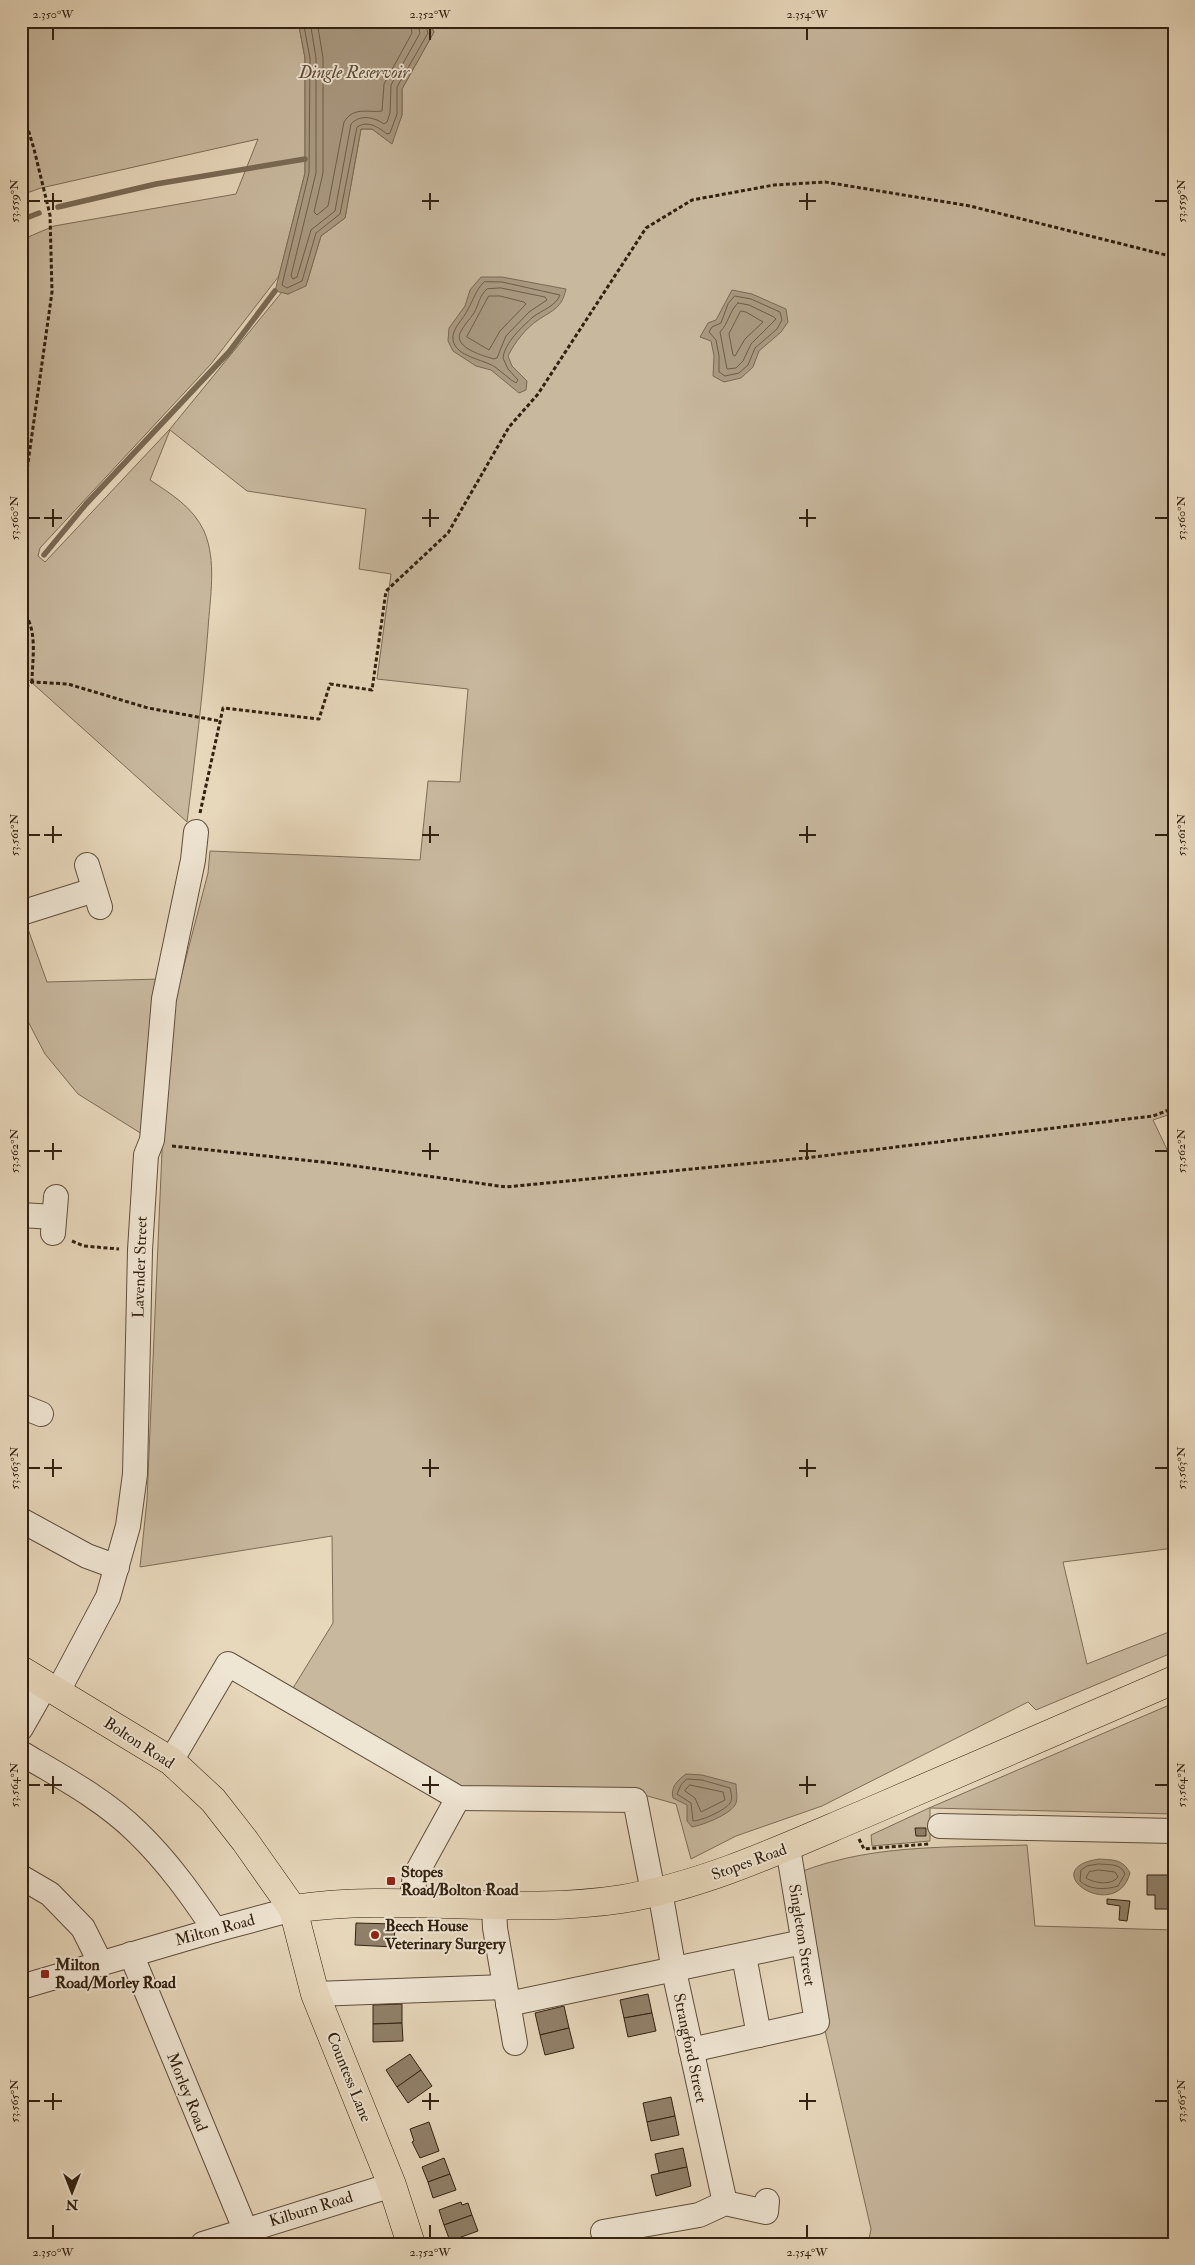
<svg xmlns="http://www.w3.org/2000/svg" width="1195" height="2265" font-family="'IM FELL Double Pica',serif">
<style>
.green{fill:#c8b89e;stroke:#7d6c57}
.water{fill:#a99981;stroke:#796954}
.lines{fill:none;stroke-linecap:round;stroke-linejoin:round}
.shore{stroke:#6e5d48;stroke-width:1}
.stream{stroke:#796954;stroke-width:5.5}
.building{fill:#908069;stroke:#322110}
.minor-casing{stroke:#5f4e3b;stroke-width:26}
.major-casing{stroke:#322110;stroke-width:29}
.path{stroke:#322110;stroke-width:3;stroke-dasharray:4 2.5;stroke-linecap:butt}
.minor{stroke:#efe5d3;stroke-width:24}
.major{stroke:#e7d7bb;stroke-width:28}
.ticks{fill:none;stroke:#322110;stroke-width:2}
.poi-dot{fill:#8f2418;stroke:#efe5d3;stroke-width:2}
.labels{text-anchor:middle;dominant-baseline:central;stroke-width:4;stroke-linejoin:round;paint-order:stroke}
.street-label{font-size:16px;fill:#322110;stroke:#efe5d3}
.poi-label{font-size:16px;font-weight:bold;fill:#322110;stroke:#efe5d3;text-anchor:start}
.water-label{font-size:18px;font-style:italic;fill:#5c4b38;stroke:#efe5d3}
.neatline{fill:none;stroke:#322110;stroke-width:2}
.ticks-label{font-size:12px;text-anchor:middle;fill:#322110}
</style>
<rect width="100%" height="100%" fill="#e7d7bb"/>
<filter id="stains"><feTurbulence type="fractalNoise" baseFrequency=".004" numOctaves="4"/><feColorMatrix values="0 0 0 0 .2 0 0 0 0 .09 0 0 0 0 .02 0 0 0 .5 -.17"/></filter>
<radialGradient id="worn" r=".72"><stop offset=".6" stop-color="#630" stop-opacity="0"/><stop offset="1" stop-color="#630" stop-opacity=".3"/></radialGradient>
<!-- green -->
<g class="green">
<path d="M21,21H298L305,58V173L279,276L211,364L40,548L38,556L45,562L170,429L282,292L288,294L307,282L321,236L345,218L361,129H372L391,143L402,115V89L434,32L428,21H1174V1113L1153,1120L1174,1164V1548L1063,1562L1087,1664L1174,1630V1652L1036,1710L1028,1702L822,1806L736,1836L691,1859L676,1804L644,1795L460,1792L290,1693L333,1623L332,1536L140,1567L147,1500L162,1151L173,1008L208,873L210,851L420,860L428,781L460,782L468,689L377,679L391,574L359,569L366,509L247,491L170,430L150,480C171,494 193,507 204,531C217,561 210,597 208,629C203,693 195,758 187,822L21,673V240L54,226L236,194L258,139L41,188L21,195Z"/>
<path d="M28,929L47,982L161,979L142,1134L78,1094L45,1054L21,1008V930Z"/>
<path d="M1174,1703V1814L930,1808V1841L872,1846L871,1835L929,1808Z"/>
<path d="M1027,1845L1035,1926L1174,1930V2244H868L871,2229L819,2005L795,1874C808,1869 822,1864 835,1861C894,1845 966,1847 1027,1845Z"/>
</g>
<!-- water -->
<g class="water">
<path d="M298,21H428L434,32L402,89V115L392,144L372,129H361L345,218L321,236L306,286L288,294L275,291L305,173V58Z"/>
<path d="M481,277H502L566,289C562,308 553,310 538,320C526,328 515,342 508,356L512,366L527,381L526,390L519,393L491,370L476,366L453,351L448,341L449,328L465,306L470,290Z"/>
<path d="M732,290L752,294L786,309L788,322L781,332L759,351L753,367L741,378L724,382L713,376L714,356L711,341L700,337L708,323L716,320Z"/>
<path d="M686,1774L702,1775L736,1784C736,1790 738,1798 736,1803C732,1814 703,1825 692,1827L687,1821V1805L673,1798C670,1787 678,1780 686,1774Z"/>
<path d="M1099,1859C1113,1860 1123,1859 1130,1873C1116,1925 1033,1869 1099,1859Z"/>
</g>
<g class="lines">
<!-- shore -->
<g class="shore">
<path d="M303,21L310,58L309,173L282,285L287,288L302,281L316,233L340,214L357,127C368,120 378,127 387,134L390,133L397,114V87L428,33L424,21"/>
<path d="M310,21L316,58V173L291,276L293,279L297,277L311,230L335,211L351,124C360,114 374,117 384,124L387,122L390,113L391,85L420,33L417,21"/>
<path d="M317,21L323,58V173L314,212L317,215L328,206L344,122C354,106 368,113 382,111L384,84L412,33L410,21"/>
<path d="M502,282L560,295C556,306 542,310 533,317C522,327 505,342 503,358L508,369L518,380L516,383C509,379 502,372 495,367C483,359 456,357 453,340C451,329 464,319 468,309C474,299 475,291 484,282Z"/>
<path d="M501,288L545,297L547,300L529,312L506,336L497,358L494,359C484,356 454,348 460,333C463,326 470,319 474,313C479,304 479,296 487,289Z"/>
<path d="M489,296H500L524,302L526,304L500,331L489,350L467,337Z"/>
<path d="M735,296L751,299L780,312L782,320L777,329L755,348L748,365L739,373L725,376L719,372V356L716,340L709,332L712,327L721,323L728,304Z"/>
<path d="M738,303L749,305L774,317L776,319L751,344L743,361L736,368L727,369L720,332C728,324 730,310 738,303Z"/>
<path d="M741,311L746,312L763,322L745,339L735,356L733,355L729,334Z"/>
<path d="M687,1779L702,1780L730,1788C731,1792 733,1799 730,1803C726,1810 701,1821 693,1821L691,1803L677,1794L681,1785Z"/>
<path d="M690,1785L723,1792L725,1800L701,1812L695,1798L685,1791Z"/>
<path d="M1099,1864C1109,1865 1121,1863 1125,1874L1118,1886C1106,1890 1089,1890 1080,1881L1081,1870L1087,1866Z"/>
<path d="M1099,1870L1115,1872L1118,1877C1111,1886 1094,1883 1086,1878L1089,1872Z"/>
</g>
<!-- stream -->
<g class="stream">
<path d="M58,207L156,184L305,159"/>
<path d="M21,220L39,213"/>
<path d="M44,555L86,504L229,352L275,291"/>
</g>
</g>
<!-- building -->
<g class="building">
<path d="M915,1828H926V1836H916Z"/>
<path d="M1147,1875H1170V1909H1155V1895H1147Z"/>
<rect x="1170" y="1875" width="4" height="21"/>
<path d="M1107,1899L1130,1901L1127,1921L1119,1920L1120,1906L1107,1904Z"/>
<path d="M356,1923L395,1924L394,1947L355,1945Z"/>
<path d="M648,1994L652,2013L624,2018L620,2000Z"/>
<path d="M402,2004V2023L373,2024V2005Z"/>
<path d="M564,2006L569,2028L540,2035L535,2013Z"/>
<path d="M652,2013L656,2031L628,2037L624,2018Z"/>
<path d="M402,2023L403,2041L373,2042V2024Z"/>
<path d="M569,2028L574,2048L545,2055L540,2035Z"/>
<path d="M410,2054L421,2070L397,2087L386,2070Z"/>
<path d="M421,2070L432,2086L408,2103L397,2087Z"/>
<path d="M671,2097L675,2116L647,2122L643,2103Z"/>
<path d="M675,2116L679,2135L651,2141L647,2122Z"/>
<path d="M429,2122L439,2151L420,2158L412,2142L414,2141L410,2129Z"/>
<path d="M683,2148L687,2167L659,2173L655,2154Z"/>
<path d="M444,2158L450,2174L428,2182L422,2167Z"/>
<path d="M687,2167L691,2186L656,2196L651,2175Z"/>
<path d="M450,2174L456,2190L433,2198L428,2182Z"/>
<path d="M461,2202L462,2205L468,2203L472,2215L444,2225L439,2210Z"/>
<path d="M472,2215L478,2231L450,2241L444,2225Z"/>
</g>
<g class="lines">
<defs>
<g id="minor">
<path d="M87,865L100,907"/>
<path d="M21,913L94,890"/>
<path d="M21,1215L54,1217"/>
<path d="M53,1233L56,1197"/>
<path d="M21,1406L41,1414"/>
<path d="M21,1520L87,1556L117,1567"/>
<path d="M58,1691L108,1597L128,1526L135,1474L140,1250L146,1155L152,1140L164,999L193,860L196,832"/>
<path d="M21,1728L46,1684"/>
<path d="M21,1753C62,1777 105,1800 138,1833C168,1862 192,1896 215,1930"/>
<path d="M171,1761L228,1664L458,1798L635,1800L653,1892"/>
<path d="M940,1826L1174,1831"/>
<path d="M21,1877L50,1894L83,1928L101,1964"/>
<path d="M660,1891L674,1971L725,2203"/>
<path d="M411,1904L415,1876L458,1798"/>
<path d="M494,1906L495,1928L515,2043"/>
<path d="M131,1954L245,2229"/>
<path d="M744,1956L759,2035"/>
<path d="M21,1987L215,1930L293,1909"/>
<path d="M315,1994L505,1987"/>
<path d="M508,2004L803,1942"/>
<path d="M691,2050L817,2022L788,1848"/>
<path d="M603,2232L699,2215L725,2203L766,2212L767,2201"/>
<path d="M203,2244L392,2185"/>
</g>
<g id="major">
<path d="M21,1670L171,1761L213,1800L245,1841L293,1909L315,1994L392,2185L411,2244"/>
<path d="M293,1909C402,1893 513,1916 622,1899C710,1884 790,1845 871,1811C972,1767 1073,1724 1174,1680"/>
</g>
</defs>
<!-- minor casing -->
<use href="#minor" class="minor-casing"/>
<!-- major casing -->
<use href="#major" class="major-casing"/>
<!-- path -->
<g class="path">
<path d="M21,106L34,149L50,215L52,292L21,513"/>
<path d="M21,610C39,626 32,661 32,682"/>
<path d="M21,692L32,682L68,684L148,708L220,721"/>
<path d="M200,813L223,708L319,719L330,684L372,690L386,591L448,533L509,427L538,394L646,228L692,200L774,185L825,182L970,206L1174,257"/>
<path d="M172,1146L341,1164L506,1187L805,1158L1153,1116L1174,1108"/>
<path d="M72,1241L84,1246L119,1249"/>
<path d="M859,1839L864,1849L929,1844"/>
</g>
<!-- minor -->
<use href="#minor" class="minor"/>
<!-- major -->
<use href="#major" class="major"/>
</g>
<!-- ticks -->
<path class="ticks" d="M53,28V40M430,28V40M807,28V40M53,193V210M430,193V210M807,193V210M28,201H40M44,201H62M422,201H439M799,201H816M1155,201H1168M53,509V527M430,509V527M807,509V527M28,518H40M44,518H62M422,518H439M799,518H816M1155,518H1168M53,826V843M430,826V843M807,826V843M28,835H40M44,835H62M422,835H439M799,835H816M1155,835H1168M53,1143V1160M430,1143V1160M807,1143V1160M28,1151H40M44,1151H62M422,1151H439M799,1151H816M1155,1151H1168M53,1459V1477M430,1459V1477M807,1459V1477M28,1468H40M44,1468H62M422,1468H439M799,1468H816M1155,1468H1168M53,1776V1794M430,1776V1794M807,1776V1794M28,1785H40M44,1785H62M422,1785H439M799,1785H816M1155,1785H1168M53,2093V2110M430,2093V2110M807,2093V2110M28,2101H40M44,2101H62M422,2101H439M799,2101H816M1155,2101H1168M53,2225V2238M430,2225V2238M807,2225V2238"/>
<!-- markers -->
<g class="poi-dot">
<rect x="386" y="1876" width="10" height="10" rx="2.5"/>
<circle cx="375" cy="1935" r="5"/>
<rect x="40" y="1969" width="10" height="10" rx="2.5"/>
</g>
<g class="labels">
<!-- street labels -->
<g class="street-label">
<text transform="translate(140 1267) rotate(-88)">Lavender Street</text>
<text transform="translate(139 1743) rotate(33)">Bolton Road</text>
<text transform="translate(749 1862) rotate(-20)">Stopes Road</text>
<text transform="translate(215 1930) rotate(-15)">Milton Road</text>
<text transform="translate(802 1935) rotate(81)">Singleton Street</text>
<text transform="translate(690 2048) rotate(78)">Strangford Street</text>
<text transform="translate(349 2077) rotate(68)">Countess Lane</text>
<text transform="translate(187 2092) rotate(68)">Morley Road</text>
<text transform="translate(311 2209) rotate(-17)">Kilburn Road</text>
</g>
<!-- poi labels -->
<g class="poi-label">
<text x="401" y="1872">Stopes<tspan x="401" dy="18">Road/Bolton Road</tspan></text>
<text x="385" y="1926">Beech House<tspan x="385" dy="18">Veterinary Surgery</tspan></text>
<text x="55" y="1965">Milton<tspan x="55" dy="18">Road/Morley Road</tspan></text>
</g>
<!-- water labels -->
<g class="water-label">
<text x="354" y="72">Dingle Reservoir</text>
</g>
</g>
<!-- margin -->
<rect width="1195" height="2265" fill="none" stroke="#e7d7bb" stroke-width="55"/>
<!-- north arrow -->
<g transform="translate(72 2192) rotate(180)" stroke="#efe5d3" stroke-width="4" paint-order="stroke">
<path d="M0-4L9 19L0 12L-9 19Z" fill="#322110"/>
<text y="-8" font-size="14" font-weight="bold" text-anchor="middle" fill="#322110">N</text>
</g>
<rect x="28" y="28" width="1140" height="2210" class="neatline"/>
<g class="ticks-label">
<text x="53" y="18">2.350°W</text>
<text x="430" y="18">2.352°W</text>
<text x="807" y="18">2.354°W</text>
<text transform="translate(1181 201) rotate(-90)" y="4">53.559°N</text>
<text transform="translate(14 201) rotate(-90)" y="4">53.559°N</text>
<text transform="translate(1181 518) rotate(-90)" y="4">53.560°N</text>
<text transform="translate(14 518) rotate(-90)" y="4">53.560°N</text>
<text transform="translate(14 835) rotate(-90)" y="4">53.561°N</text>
<text transform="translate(1181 835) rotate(-90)" y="4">53.561°N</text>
<text transform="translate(14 1151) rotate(-90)" y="4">53.562°N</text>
<text transform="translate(1181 1151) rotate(-90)" y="4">53.562°N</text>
<text transform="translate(1181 1468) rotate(-90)" y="4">53.563°N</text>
<text transform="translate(14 1468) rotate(-90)" y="4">53.563°N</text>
<text transform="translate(1181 1785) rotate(-90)" y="4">53.564°N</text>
<text transform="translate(14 1785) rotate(-90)" y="4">53.564°N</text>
<text transform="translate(14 2101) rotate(-90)" y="4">53.565°N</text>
<text transform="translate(1181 2101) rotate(-90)" y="4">53.565°N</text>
<text x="53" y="2256">2.350°W</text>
<text x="430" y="2256">2.352°W</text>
<text x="807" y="2256">2.354°W</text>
</g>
<rect width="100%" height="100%" filter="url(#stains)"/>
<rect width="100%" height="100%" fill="url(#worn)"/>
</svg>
